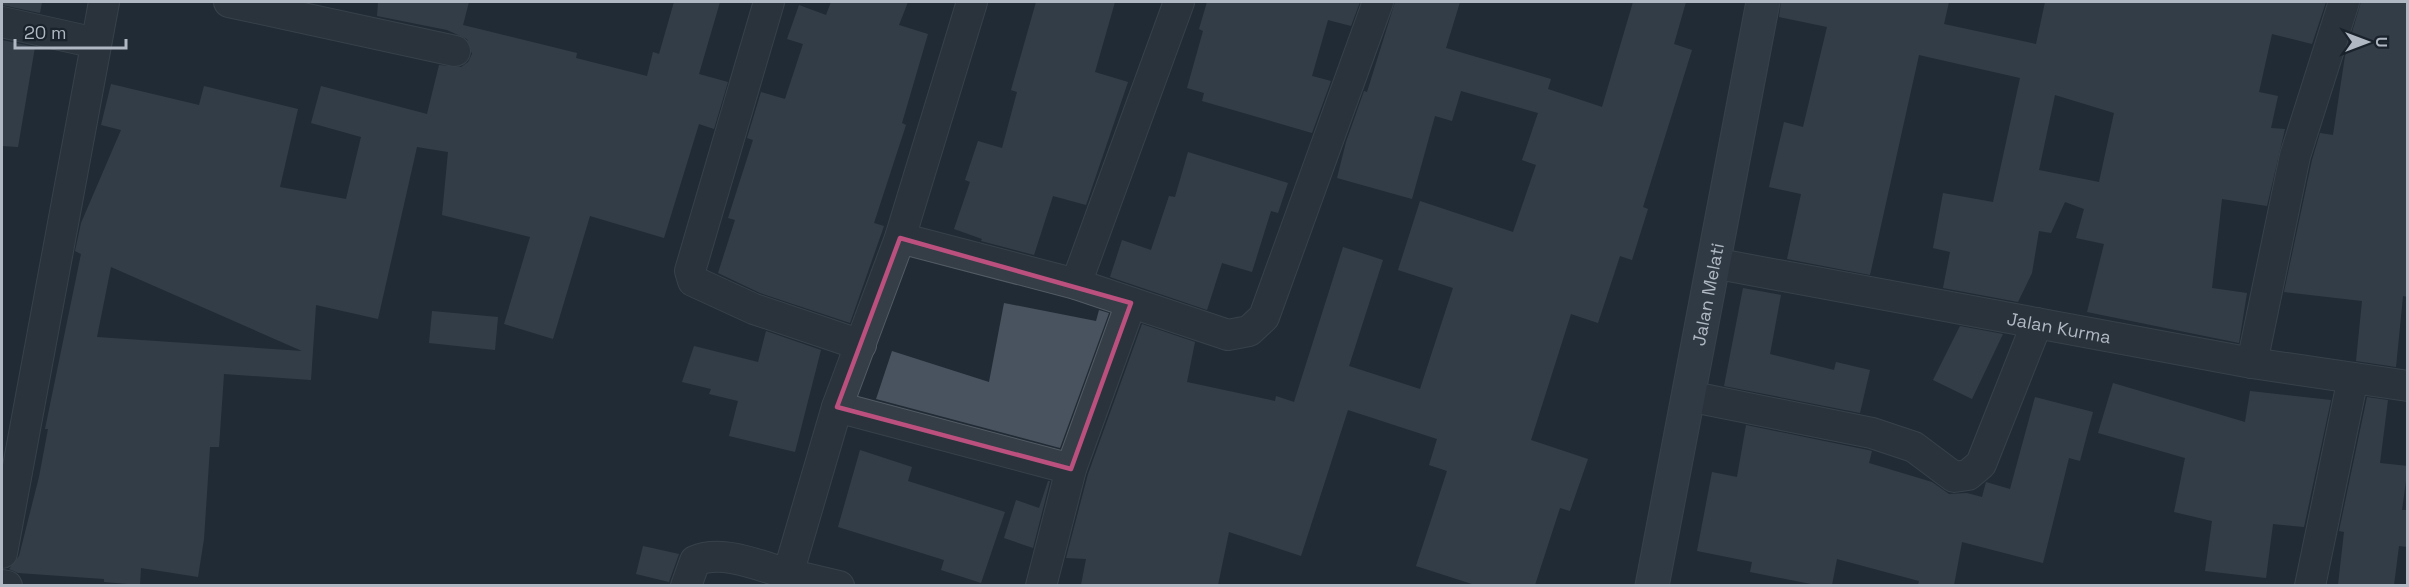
<svg xmlns="http://www.w3.org/2000/svg" width="2409" height="587" font-family="'Space Grotesk',sans-serif">
<style>
.building{fill:#48535f;fill-rule:evenodd}
.lines{fill:none;stroke-linecap:round;stroke-linejoin:round}
.street-casing{stroke:#525b64;stroke-width:32}
.secondary-casing{stroke:#525b64;stroke-width:35}
.street{stroke:#353d46;stroke-width:30}
.secondary{stroke:#434d59;stroke-width:33}
.marked{fill:none;stroke:#bb507f;stroke-width:4.5;stroke-linejoin:round}
.labels{text-anchor:middle;dominant-baseline:central;stroke-width:5;stroke-linejoin:round;paint-order:stroke}
.street-label{font-size:18px;fill:#afb8c3;stroke:#1a222b}
</style>
<rect width="100%" height="100%" fill="#212b35"/>
<!-- building -->
<g class="building">
<path d="M2,2H42L40,13L2,5Z"/>
<path d="M378,2H469L463,25L577,53L576,58L647,76L653,52L659,54L674,2H720L699,74L728,82L714,129L699,124L664,238L590,216L553,339L504,324L530,237L442,215L448,152L417,147L378,319L316,305L311,380L224,374L219,447H210L204,539L198,577L141,568L140,585L104,582V579L18,573L9,569L19,556L39,477L48,429H45L81,254L75,251L81,223L121,130L101,125L111,84L199,105L204,86L298,109L280,187L346,199L361,137L311,123L321,86L427,114L439,65L461,67L468,62L472,54L467,39L447,30L377,16ZM111,267L302,351L97,337Z"/>
<path d="M831,2H908L899,25L928,34L902,123L906,125L874,223L884,226L850,323L760,293L718,273L735,220L728,218L753,140L747,138L761,92L785,99L803,44L787,39L799,5L826,15Z"/>
<path d="M1036,2H1115L1095,72L1128,82L1086,205L1053,196L1034,255L981,241L982,239L954,229L970,182L965,180L978,141L1002,148L1017,92L1011,90Z"/>
<path d="M1207,2H1360L1351,26L1328,20L1312,76L1331,81L1312,133L1202,101L1204,93L1187,88L1203,31L1199,29Z"/>
<path d="M1395,2H1460L1446,48L1551,79L1548,89L1602,107L1633,2H1686L1674,44L1692,50L1643,207L1648,209L1632,260L1620,256L1598,323L1571,314L1531,440L1588,459L1570,511L1560,508L1535,585H1475L1416,566L1447,471L1429,465L1437,439L1348,410L1301,556L1229,532L1218,585H1081L1086,559L1066,558L1088,474L1142,324L1195,342L1187,382L1275,401L1276,396L1294,402L1343,247L1383,260L1349,366L1420,389L1453,288L1398,270L1420,201L1513,232L1536,165L1522,160L1538,113L1461,91L1452,121L1435,116L1412,199L1337,178L1346,142L1364,91L1367,92Z"/>
<path d="M1781,2H1949L1944,24L2036,44L2045,2H2326L2312,44L2272,34L2259,92L2278,96L2271,128L2285,129L2267,206L2222,199L2212,288L2247,293L2239,343L2087,312L2104,244L2076,238L2084,209L2065,202L2051,233L2039,231L2032,273L2018,302L1943,288L1950,252L1933,248L1943,193L1993,202L2020,78L1919,55L1870,275L1787,259L1801,194L1769,187L1784,122L1803,127L1827,27L1779,17ZM2055,95L2114,113L2099,182L2039,170Z"/>
<path d="M2361,2H2408V297L2403,296L2396,367L2356,361L2362,301L2284,292L2312,160L2320,133L2333,135L2345,56Z"/>
<path d="M2,40L35,47L18,147L2,146Z"/>
<path d="M1188,152L1288,183L1278,213L1271,211L1252,272L1222,263L1207,310L1110,277L1122,240L1151,250L1169,196L1175,197Z"/>
<path d="M1743,288L1781,295L1770,354L1834,370L1836,362L1870,370L1860,413L1724,386Z"/>
<path d="M1004,303L1096,321L1099,310L1109,313L1060,448L876,399L892,351L989,382Z"/>
<path d="M432,311L498,317L495,350L429,343Z"/>
<path d="M1960,326L2003,334L1972,399L1933,380Z"/>
<path d="M766,331L821,350L795,452L729,436L738,401L709,394L711,389L682,382L694,346L758,362Z"/>
<path d="M2113,383L2245,422L2250,391L2331,400L2304,527L2273,524L2266,578L2205,571L2212,521L2174,512L2185,458L2098,433Z"/>
<path d="M2035,397L2093,412L2080,461L2069,458L2043,563L1962,542L1954,585H1918L1919,581L1837,559L1832,585H1816L1750,572L1752,562L1697,551L1712,472L1737,477L1746,425L1868,450L1872,451L1869,463L1932,482L1949,494L1967,493L1982,497L1986,482L2010,489Z"/>
<path d="M2367,397L2388,400L2380,463L2408,466L2402,510H2408V547L2399,546L2394,585H2338L2344,532L2339,531Z"/>
<path d="M860,450L912,467L908,481L1005,512L981,583L941,570L944,560L838,527Z"/>
<path d="M1048,481H1050L1033,548L1004,538L1016,500L1039,508Z"/>
<path d="M643,546L679,554L669,582L636,574Z"/>
</g>
<g class="lines">
<defs>
<g id="street">
<path d="M229,2L455,51"/>
<path d="M769,2L690,271L693,281L754,309L861,345"/>
<path d="M2,22L96,43"/>
<path d="M900,238L1076,284L1228,335L1249,331L1264,317L1378,2"/>
<path id="s1" d="M1713,263L2252,363L2408,386"/>
<path d="M1076,284L1179,2"/>
<path d="M2252,363L2295,156L2344,2"/>
<path d="M1688,396L1872,433L1914,447L1954,477L1968,475L1981,464L2037,323"/>
<path d="M837,407L1071,469"/>
<path d="M2,553L104,2"/>
<path d="M788,574L839,586"/>
<path d="M2,585L7,586"/>
<path d="M686,586L695,561C723,549 760,566 788,574L837,407L900,238L972,2"/>
<path d="M1041,586L1071,469L1131,303"/>
<path d="M2310,586L2353,378"/>
</g>
<g id="secondary">
<path id="s2" d="M1652,586L1763,2"/>
</g>
</defs>
<!-- street casing -->
<use href="#street" class="street-casing"/>
<!-- secondary casing -->
<use href="#secondary" class="secondary-casing"/>
<!-- street -->
<use href="#street" class="street"/>
<!-- secondary -->
<use href="#secondary" class="secondary"/>
</g>
<!-- marked area -->
<path d="M0 0H2409V587H0ZM900,238L1131,303L1071,469L837,407Z" fill="#212b35" fill-opacity=".55" fill-rule="evenodd"/>
<path class="marked" d="M900,238L1131,303L1071,469L837,407Z"/>
<g class="labels">
<!-- street labels -->
<g class="street-label">
<text stroke="none"><textPath href="#s2" startOffset="297">Jalan Melati</textPath></text>
<text stroke="none"><textPath href="#s1" startOffset="352">Jalan Kurma</textPath></text>
</g>
</g>
<!-- border -->
<rect width="2409" height="587" fill="none" stroke="#afb8c3" stroke-width="6"/>
<!-- north arrow -->
<g transform="translate(2367 42) rotate(90)" stroke="#1a222b" stroke-width="4.5" paint-order="stroke">
<path d="M0-4.5L10 22L0 15L-10 22Z" fill="#afb8c3"/>
<text y="-9" font-size="16" font-weight="bold" text-anchor="middle" fill="#afb8c3">U</text>
</g>
<!-- scale -->
<path d="M15 39v9h111v-9" fill="none" stroke="#afb8c3" stroke-width="3"/>
<text x="24" y="39" font-size="18" fill="#afb8c3" stroke="#1a222b" stroke-width="4.5" paint-order="stroke">20 m</text>
</svg>
